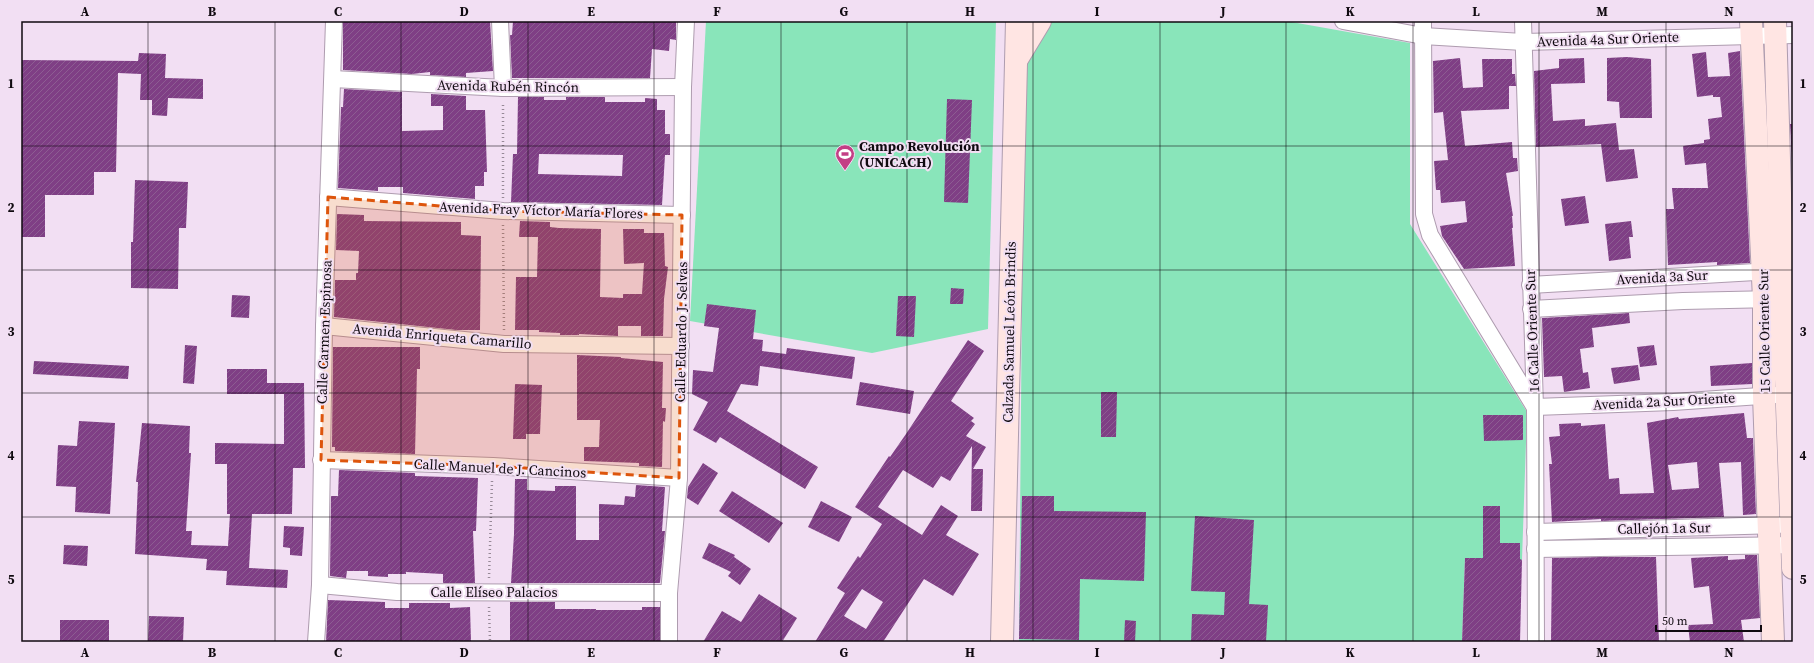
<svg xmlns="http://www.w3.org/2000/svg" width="1814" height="663" font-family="'Source Serif 4',serif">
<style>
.green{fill:#89e5ba}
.building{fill:url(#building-hatch);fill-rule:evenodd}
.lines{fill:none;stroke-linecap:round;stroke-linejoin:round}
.street-casing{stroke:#ae9caf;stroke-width:18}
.secondary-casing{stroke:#ae9caf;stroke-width:24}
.path{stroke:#978997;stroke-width:2.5;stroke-dasharray:1 3;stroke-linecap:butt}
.street{stroke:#fff;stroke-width:16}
.secondary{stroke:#ffe5e3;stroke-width:22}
.marked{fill:#dd550c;fill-opacity:0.2;stroke:#dd550c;stroke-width:3;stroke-dasharray:8 5;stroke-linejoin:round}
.grid{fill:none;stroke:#100a10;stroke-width:1;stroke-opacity:0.55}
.labels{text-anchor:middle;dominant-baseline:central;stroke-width:4;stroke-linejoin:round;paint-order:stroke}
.street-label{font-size:14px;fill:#100a10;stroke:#f2dff3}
.poi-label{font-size:14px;font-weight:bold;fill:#100a10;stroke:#f2dff3;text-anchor:start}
.neatline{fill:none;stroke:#100a10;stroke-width:1.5}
.grid-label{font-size:13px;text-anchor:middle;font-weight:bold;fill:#100a10}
</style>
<defs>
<pattern id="building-hatch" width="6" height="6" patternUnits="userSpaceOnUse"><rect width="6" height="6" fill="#7f3f85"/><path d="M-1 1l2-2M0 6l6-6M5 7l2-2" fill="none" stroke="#8d5d92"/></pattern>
</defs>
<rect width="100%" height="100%" fill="#f2dff3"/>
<!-- green -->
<g class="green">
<path d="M706,21H996L988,329L872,353L690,321Z"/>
<path d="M1049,21H1286L1410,43V224L1527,412L1522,560L1465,558L1462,642H1019L1024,59Z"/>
</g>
<!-- building -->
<g class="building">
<path d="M343,21H490L493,71L466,73V77L430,75V72L412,74L343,70Z"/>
<path d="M513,21L676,22V40L670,39L669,51L652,49L650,78H512L510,35H512Z"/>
<path d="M1740,51L1750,263L1717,265V262L1668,265L1666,209H1674L1672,188H1708L1706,163L1685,165L1683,146L1704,143V140L1710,139L1708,119L1722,117L1720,97H1713V95L1697,97L1692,54L1706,52L1708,77L1730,76L1728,53Z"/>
<path d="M139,53L166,54L165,78L203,79V99L168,98L167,116L152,115V100H140L141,74L118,73L116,172H94V195H45V237H21V60L138,61Z"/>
<path d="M1627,57L1651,59L1652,118H1620L1619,102L1607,101V58Z"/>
<path d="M1460,58L1463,88L1483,87L1482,59H1512V74H1515L1516,86H1509V109L1461,111L1465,146L1512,142L1513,158H1517L1518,171L1506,173L1513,216H1512L1513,228H1512L1515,266L1464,269L1442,236L1440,226L1467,222L1465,201L1441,203L1440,190H1436L1434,161L1448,160L1443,112L1434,113L1433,61Z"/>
<path d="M1584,58L1585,83L1551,84L1553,121L1585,119V126L1616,123L1619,150L1634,149L1638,178L1606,182L1601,144L1536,147L1534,71L1559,68V59Z"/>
<path d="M344,89L402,92V131L443,130V106H431V94L466,96V110H485L487,172H484V186H475V199L403,193V187H378V191L338,188L341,107H343Z"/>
<path d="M518,97H544V100H566V97H605V102H645V98L657,99V110H665V134H670V155H665L662,205L511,202L513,154H517ZM539,154L623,155L622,176L538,174Z"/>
<path d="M947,99L972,100L968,203L944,202Z"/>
<path d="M1790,124H1793V160H1792Z"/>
<path d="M135,180L188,182L186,228H179L178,289L131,288V242H133Z"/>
<path d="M1585,196L1589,223L1565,226L1561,199Z"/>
<path d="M337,214L364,215V221L461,222V235L481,236L480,330H456L334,317L335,280H356V273H358L359,251L336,250Z"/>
<path d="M520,221L550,222V227L559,228L601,229L600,297L623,298V294H642L644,263L624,264L623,229H644V233H664L665,266L668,267L664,299L663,336H641V326H618V336L579,334V335H560V333L539,332V330H515L516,277H537L538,237H519Z"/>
<path d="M1631,221L1633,237H1629L1631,258L1609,261L1605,224Z"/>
<path d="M951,288L964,289L963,304H950Z"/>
<path d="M232,295L250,296L249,318L231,317Z"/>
<path d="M898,296H916L914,337L896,336Z"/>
<path d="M707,304L756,310L753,339L763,340L762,351L786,354L787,348L855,357L852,379L760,366L758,386L741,384L727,411L818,467L805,489L720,437L716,443L693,430L708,402L692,394L693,370L713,372L719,328L704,326Z"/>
<path d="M1629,313L1630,323L1592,328L1594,347L1580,349L1583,373L1588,372L1590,388L1564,392L1562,376L1544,377L1542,318Z"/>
<path d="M968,340L984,351L951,401L974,418L971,421L975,424L966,436L986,447L973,469H983L982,511H971L972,446L950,481L941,476L933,488L903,470L878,507L922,535L941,505L958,516L946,535L979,554L953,596L924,579L883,642H815L845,593L837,588L858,556L860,558L882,524L855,507L889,456L890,457L906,434ZM862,589L883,602L866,629L844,616Z"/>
<path d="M185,345L197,346L194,384L183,383Z"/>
<path d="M1654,345L1657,365L1640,367L1637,347Z"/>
<path d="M333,347H420V369H417L415,454L335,451V447H332Z"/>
<path d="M577,355L621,357V358L663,362L662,408H666L665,422L663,421L662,467L639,466V463L584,461V447H599L600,420H577Z"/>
<path d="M34,361L129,366L128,379L33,374Z"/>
<path d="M1752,363V384L1711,386L1710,366Z"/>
<path d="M1638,365L1640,380L1614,384L1611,368Z"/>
<path d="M227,369H267V383H304L305,468H293L292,514H252L249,568L288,570L287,588L226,585L227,571L206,570L207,559L135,554L138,482H136L142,423L190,426L189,453H191L186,531H192L191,545L228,546L230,514H227V464H215V443L284,444V394H227Z"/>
<path d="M860,382L914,391L910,414L856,405Z"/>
<path d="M515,384L542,385L540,434H526V439H513Z"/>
<path d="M1101,392H1117L1116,437H1101Z"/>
<path d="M1744,413L1747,438H1753L1756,514L1743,515L1741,462L1719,463L1724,517L1601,521V519L1552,522L1549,464H1552L1549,437L1560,436L1559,424L1581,423V426L1605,424L1609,479L1619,478L1620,494L1654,493L1647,423L1678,417L1679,419ZM1697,462L1699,488L1672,490L1668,465Z"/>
<path d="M1483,415H1523V440L1484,441Z"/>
<path d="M79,421L115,423L110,514L75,512L76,487L56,486L58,445L77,446Z"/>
<path d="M703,463L718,473L698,505L687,498L688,487Z"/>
<path d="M339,470L415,473V476L478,478L476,531H473L475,583H443V574L406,572V574H388V577L368,576V571H347L346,578L330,576L331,496H338Z"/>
<path d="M515,479H527V490L555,491V486H576V540H599V504L624,505L625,496L635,497L636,485L665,487L662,531H665L660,583H511L514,534Z"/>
<path d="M732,491L783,523L769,543L719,511Z"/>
<path d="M1022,496H1054V511L1146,512L1144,581L1080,579L1079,640L1019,639Z"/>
<path d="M821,501L852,517L839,542L808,527Z"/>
<path d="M1483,506H1500V543H1520V559L1522,560L1520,642H1462L1465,558H1483Z"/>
<path d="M1195,516L1254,520L1249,604L1268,605L1266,642H1191L1192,614L1224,615L1225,592L1191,591Z"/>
<path d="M284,526L304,527L302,556L290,555V548L283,547Z"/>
<path d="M709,543L735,555L734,557L751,569L740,585L728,576L731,572L702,558Z"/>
<path d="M64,545L88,546L87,566L63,564Z"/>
<path d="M1745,555H1757L1760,618L1741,620L1744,642H1690L1688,625L1713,624L1709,586L1694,588L1691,558L1728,556V560L1745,559Z"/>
<path d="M1601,557H1656L1659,642H1551L1552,558Z"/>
<path d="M759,594L797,618L782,642H703L722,611L741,622Z"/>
<path d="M328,600L385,602V608H409V603H450V608L470,607L471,642H326Z"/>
<path d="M510,602H555V609H596V610H642V607H660V642H510Z"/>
<path d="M149,616L184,617L183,642H148Z"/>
<rect x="60" y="620" width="49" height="22"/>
<path d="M1125,620L1136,621L1135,642H1124Z"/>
</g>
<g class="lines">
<defs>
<g id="street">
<path d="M500,21L503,88"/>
<path d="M1343,21L1423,36L1523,42L1793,35"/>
<path d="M1423,21L1424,214L1430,235L1534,406"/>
<path d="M1523,21L1535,407L1536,642"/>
<path d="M333,79L503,88L683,87"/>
<path d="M328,197L503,211L682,215"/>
<path d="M1530,285L1773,271"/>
<path d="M1531,309L1683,301L1775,299"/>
<path d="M324,326L504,344L681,346"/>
<path d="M1535,407L1673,402L1775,395"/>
<path d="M321,460L493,466L679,478"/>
<path d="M1535,532L1779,525"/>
<path d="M1535,549L1793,545"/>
<path d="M320,585L397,592L669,593"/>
<path d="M316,642L320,585L324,326L334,21"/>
<path d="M669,642V593L679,478L683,87L686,21"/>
</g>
<g id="secondary">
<path d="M1751,21L1764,299V396L1773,642"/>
<path d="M1775,21L1783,298L1793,568"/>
<path d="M1017,59L1040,21"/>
<path d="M1002,642L1017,21"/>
</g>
</defs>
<!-- street casing -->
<use href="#street" class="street-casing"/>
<!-- secondary casing -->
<use href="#secondary" class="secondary-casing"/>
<!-- path -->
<g class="path">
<path d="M503,198V103"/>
<path d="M503,225L504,330"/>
<path d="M489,578L492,481"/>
<path d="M489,607L490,642"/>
</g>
<!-- street -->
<use href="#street" class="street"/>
<!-- secondary -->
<use href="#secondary" class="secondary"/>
</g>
<!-- marked area -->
<path class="marked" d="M328,197L503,211L682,215L679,478L493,466L321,460Z"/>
<!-- grid -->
<path class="grid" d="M148,21V642M275,21V642M401,21V642M528,21V642M654,21V642M781,21V642M907,21V642M1033,21V642M1160,21V642M1286,21V642M1413,21V642M1539,21V642M1666,21V642M21,146H1793M21,270H1793M21,393H1793M21,517H1793"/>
<!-- icons -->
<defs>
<symbol id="stadium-pin" viewBox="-11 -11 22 30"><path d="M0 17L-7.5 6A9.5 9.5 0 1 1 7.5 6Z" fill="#c33f85" stroke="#f2dff3"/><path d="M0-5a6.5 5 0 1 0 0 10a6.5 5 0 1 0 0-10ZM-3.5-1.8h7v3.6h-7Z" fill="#fff"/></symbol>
</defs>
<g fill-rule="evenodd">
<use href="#stadium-pin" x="834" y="143" width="22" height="30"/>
</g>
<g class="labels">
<!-- street labels -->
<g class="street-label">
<text transform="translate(1608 39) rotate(-2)">Avenida 4a Sur Oriente</text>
<text transform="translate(508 86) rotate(1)">Avenida Rubén Rincón</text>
<text transform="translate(541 210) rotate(2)">Avenida Fray Víctor María Flores</text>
<text transform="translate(1662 277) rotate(-3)">Avenida 3a Sur</text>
<text transform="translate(1532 331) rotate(-92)">16 Calle Oriente Sur</text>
<text transform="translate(1764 331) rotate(-91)">15 Calle Oriente Sur</text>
<text transform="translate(324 332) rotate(-88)">Calle Carmen Espinosa</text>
<text transform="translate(681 332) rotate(-89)">Calle Eduardo J. Selvas</text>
<text transform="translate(1009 332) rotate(-89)">Calzada Samuel León Brindis</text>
<text transform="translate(442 336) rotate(5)">Avenida Enriqueta Camarillo</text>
<text transform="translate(1664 401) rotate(-3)">Avenida 2a Sur Oriente</text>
<text transform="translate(500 468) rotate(3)">Calle Manuel de J. Cancinos</text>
<text transform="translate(1664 528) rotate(-1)">Callejón 1a Sur</text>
<text x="494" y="592">Calle Elíseo Palacios</text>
</g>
<!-- poi labels -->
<g class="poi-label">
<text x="859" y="146">Campo Revolución<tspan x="859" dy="16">(UNICACH)</tspan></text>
</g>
</g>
<!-- border -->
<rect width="1814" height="663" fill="none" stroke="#f2dff3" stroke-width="44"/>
<!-- scale -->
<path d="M1656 625v6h105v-6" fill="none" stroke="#100a10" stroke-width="2"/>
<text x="1662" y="625" font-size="12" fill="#100a10" stroke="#f2dff3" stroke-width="3" paint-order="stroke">50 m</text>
<rect x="22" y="22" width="1770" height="619" class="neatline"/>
<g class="grid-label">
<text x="85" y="16">A</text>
<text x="212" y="16">B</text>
<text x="338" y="16">C</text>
<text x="464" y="16">D</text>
<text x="591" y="16">E</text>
<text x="717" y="16">F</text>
<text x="844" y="16">G</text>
<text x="970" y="16">H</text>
<text x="1097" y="16">I</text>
<text x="1223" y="16">J</text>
<text x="1350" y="16">K</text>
<text x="1476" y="16">L</text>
<text x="1602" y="16">M</text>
<text x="1729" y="16">N</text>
<text x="11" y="88">1</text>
<text x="1803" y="88">1</text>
<text x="11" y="212">2</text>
<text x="1803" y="212">2</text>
<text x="11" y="336">3</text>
<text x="1803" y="336">3</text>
<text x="11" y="460">4</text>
<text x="1803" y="460">4</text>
<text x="11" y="584">5</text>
<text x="1803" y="584">5</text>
<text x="85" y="657">A</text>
<text x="212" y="657">B</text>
<text x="338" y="657">C</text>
<text x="464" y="657">D</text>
<text x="591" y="657">E</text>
<text x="717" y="657">F</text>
<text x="844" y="657">G</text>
<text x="970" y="657">H</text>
<text x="1097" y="657">I</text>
<text x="1223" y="657">J</text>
<text x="1350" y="657">K</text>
<text x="1476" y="657">L</text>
<text x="1602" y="657">M</text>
<text x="1729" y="657">N</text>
</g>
</svg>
